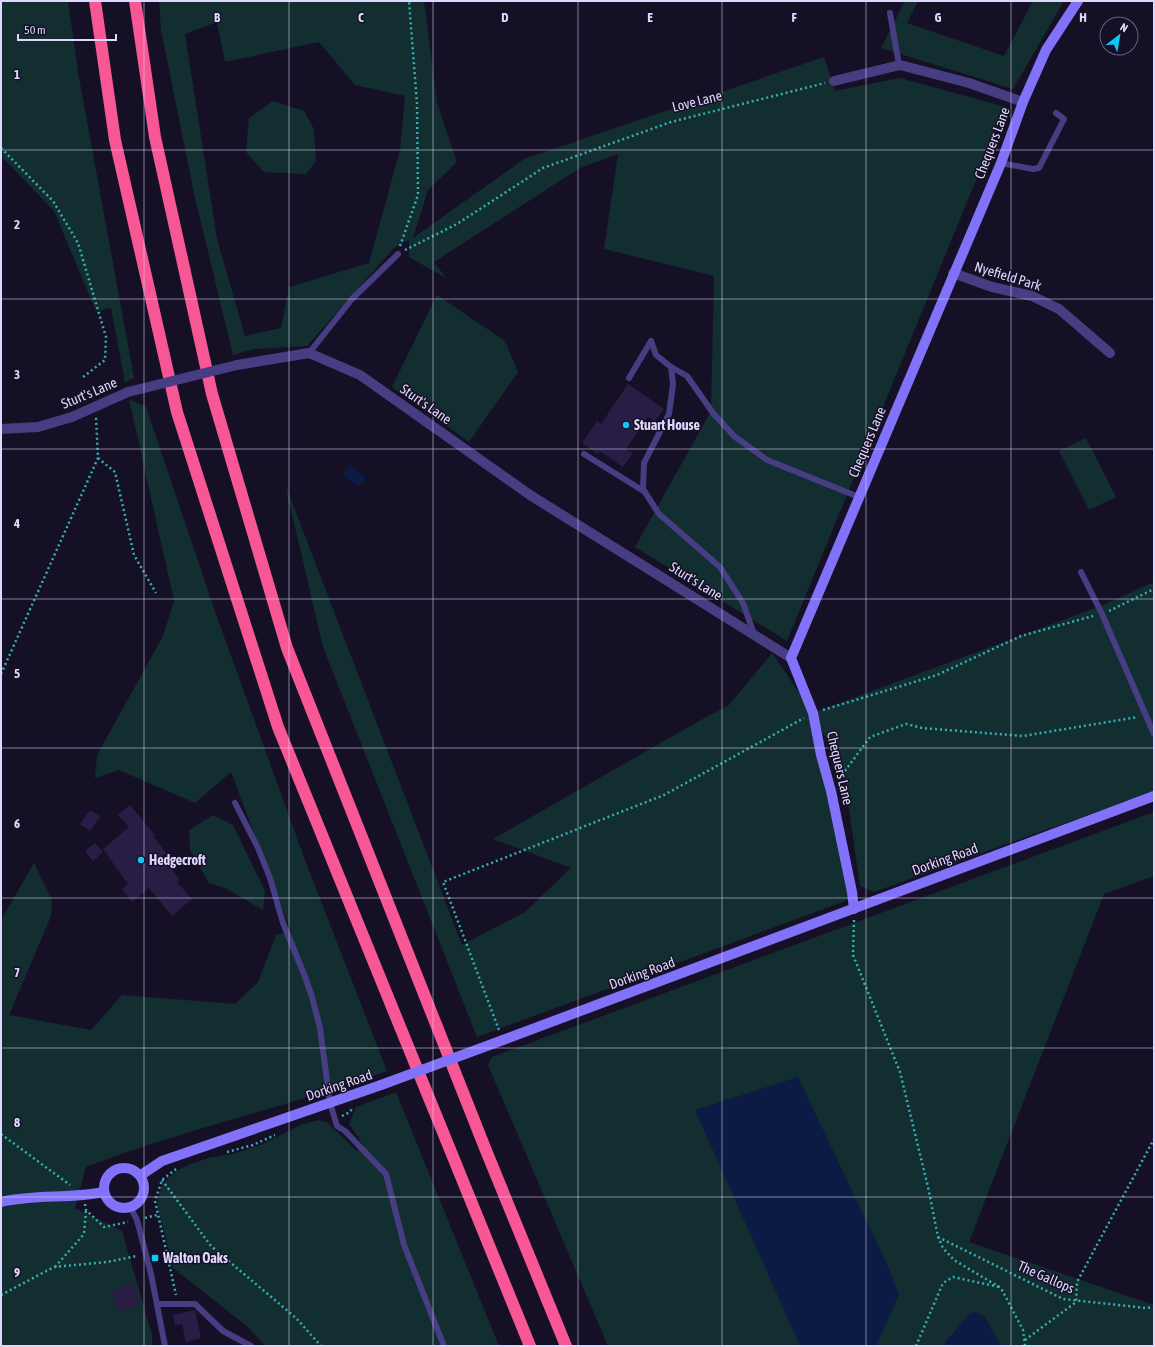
<svg xmlns="http://www.w3.org/2000/svg" width="1155" height="1347" font-family="'Asap Condensed',sans-serif">
<style>
.green{fill:#132e30;fill-rule:evenodd}
.water{fill:#0c1b43}
.building{fill:#291d46}
.lines{fill:none;stroke-linecap:round;stroke-linejoin:round}
.path{stroke:#34b0b4;stroke-width:2.5;stroke-dasharray:2 3;stroke-linecap:butt}
.service{stroke:#463d83;stroke-width:6}
.minor{stroke:#463d83;stroke-width:10}
.secondary{stroke:#8272f9;stroke-width:10}
.motorway{stroke:#f85795;stroke-width:12}
.minor-bridge{stroke:#463d83;stroke-width:10}
.secondary-bridge{stroke:#8272f9;stroke-width:10}
.grid{fill:none;stroke:#dfd7fd;stroke-width:1;stroke-opacity:0.55}
.poi-dot{fill:#0bc8f5;stroke:#161026;stroke-width:1.5}
.labels{text-anchor:middle;dominant-baseline:central;stroke-width:3;stroke-linejoin:round;paint-order:stroke}
.street-label{font-size:14px;fill:#dfd7fd;stroke:#161026}
.poi-label{font-size:14px;font-weight:bold;fill:#dfd7fd;stroke:#161026;text-anchor:start}
.grid-label{font-size:13px;text-anchor:middle;font-weight:bold;fill:#dfd7fd;stroke:#161026;stroke-width:3;stroke-linejoin:round;paint-order:stroke}
</style>
<rect width="100%" height="100%" fill="#161026"/>
<!-- green -->
<g class="green">
<path d="M1,1H68L78,72L134,378L125,382L111,308L96,311L54,211L1,156Z"/>
<path d="M159,1H424L437,103L457,162L428,190L413,238L524,159L824,57L835,91L900,78L1006,107L787,641L635,547L711,411L714,276L604,249L618,154L580,168L434,262L446,278L409,257V240L394,248L307,346L254,349L233,355L195,198L161,30ZM217,22L225,62L319,42L355,85L405,96L400,150L369,263L289,287L281,328L245,336L217,239L185,34Z"/>
<path d="M905,1H918L907,23L1004,56L1033,1H1064L1013,89L881,48Z"/>
<path d="M273,101L304,111L314,129L316,161L306,174L264,172L246,152L249,118Z"/>
<path d="M437,295L505,341L518,372L469,442L392,387Z"/>
<path d="M129,399L146,407L218,620L305,860L387,1071C288,1107 184,1129 86,1167L75,1208L122,1231L152,1335V1346H1V920L34,863L52,900L51,916L9,1015L91,1030L122,995L235,1004L258,982L276,935L291,931L231,772L195,803L119,770L95,778L97,755L163,636L174,601Z"/>
<path d="M1086,438L1116,497L1089,510L1059,451Z"/>
<path d="M285,484L462,945L525,912L571,868L493,839L699,721L728,706L772,653L813,713L1103,605L1154,582V791L874,892L860,886L844,774L814,715L853,898L477,1037L323,647Z"/>
<path d="M1154,812V876L1104,894L969,1242L1154,1305V1346H1001L947,1340L944,1346H608L488,1065L492,1057Z"/>
<path d="M213,815L233,825L265,891L263,910L227,889L209,883L190,850L189,830Z"/>
<path d="M396,1092L499,1346H265L248,1327L173,1268L157,1204L162,1185L176,1171L191,1164L208,1158L233,1154L261,1145L303,1124L320,1120L328,1123L357,1151L364,1146L349,1124L356,1107Z"/>
</g>
<!-- water -->
<g class="water">
<path d="M351,465L366,478L358,487L343,474Z"/>
<path d="M798,1077L887,1264L899,1295L876,1346H800L695,1110Z"/>
<path d="M976,1312L985,1317L1001,1346H944L947,1340L970,1313Z"/>
</g>
<!-- building -->
<g class="building">
<path d="M628,384L664,409L655,421L648,417L626,449L633,453L623,467L600,451L598,454L582,443L597,421L601,424Z"/>
<path d="M130,805L155,835L153,836L166,853L161,857L180,880L177,882L192,899L172,916L149,888L132,902L122,889L128,884L103,849L129,827L118,815Z"/>
<path d="M90,810L100,816L90,831L80,824Z"/>
<path d="M95,843L103,852L93,861L85,851Z"/>
<path d="M134,1283L139,1306L117,1310L112,1290L120,1289V1286Z"/>
<path d="M195,1310L201,1338L186,1342L182,1324L175,1325L173,1315Z"/>
</g>
<g class="lines">
<!-- path -->
<g class="path">
<path d="M1,148L53,201L78,243L106,337L105,360L83,377"/>
<path d="M400,246L418,195L417,104L409,1"/>
<path d="M405,250L457,224L543,168L671,122L825,83"/>
<path d="M98,458L115,472L134,555L156,593"/>
<path d="M1109,611L1154,589"/>
<path d="M1,674L98,458L96,417"/>
<path d="M823,710L937,675L1021,636L1093,616"/>
<path d="M839,779L870,737L906,724L922,728L1023,736L1138,717"/>
<path d="M854,920L853,955L900,1072L928,1187L938,1237L943,1248L954,1260L1001,1288L1023,1330L1025,1346"/>
<path d="M499,1030L443,882L664,795L804,718"/>
<path d="M342,1116L350,1112L353,1107"/>
<path d="M1,1134L70,1185"/>
<path d="M227,1152L253,1145L275,1135"/>
<path d="M176,1169L162,1180L155,1201L176,1295"/>
<path d="M162,1180L211,1246L296,1318L321,1346"/>
<path d="M85,1204L86,1210L104,1227L128,1222"/>
<path d="M145,1218L157,1215"/>
<path d="M938,1237L1063,1299L1146,1308L1154,1307"/>
<path d="M55,1267L84,1234L86,1211"/>
<path d="M1,1295L54,1267L107,1262L137,1256"/>
<path d="M1025,1340L1076,1302L1077,1282L1154,1139"/>
<path d="M916,1346L943,1283L953,1277L999,1287"/>
</g>
<!-- service -->
<g class="service">
<path d="M890,13L899,65"/>
<path d="M1001,163L1033,169L1039,168L1064,119L1056,113"/>
<path d="M651,341L656,355L671,367L673,384L669,414L644,463L643,489L659,514L720,567L743,603L754,634"/>
<path d="M309,353L352,299L398,254"/>
<path d="M671,367L687,376L713,413L734,436L767,460L859,497"/>
<path d="M629,378L651,341"/>
<path d="M584,454L645,492"/>
<path d="M1081,572L1102,614L1154,734"/>
<path d="M235,803L258,848L270,878L283,923L304,974L312,997L320,1028L330,1103L337,1126L345,1131L386,1174L404,1245L444,1346"/>
<path d="M131,1208L137,1220L151,1274L165,1346"/>
<path d="M159,1304H195L223,1331L251,1346"/>
</g>
<!-- minor -->
<g class="minor">
<path d="M834,81L900,65L969,83L1023,102"/>
<path d="M953,273L992,287L1032,296L1059,309L1110,353"/>
<path d="M237,365L309,353L360,375L530,495L791,658"/>
<path d="M1,429L38,427L72,417L128,392"/>
</g>
<!-- secondary -->
<g class="secondary">
<path d="M854,909L852,892L831,791L821,755L813,713L791,658L1001,163L1023,102L1046,50L1078,1"/>
<path d="M503,1040L1154,796"/>
<circle cx="124" cy="1188" r="20"/>
<path d="M141,1175L162,1161L381,1085"/>
<path d="M1,1202C35,1194 69,1199 104,1192"/>
</g>
<!-- motorway -->
<g class="motorway">
<path d="M95,1L115,140L177,412L278,727L530,1346"/>
<path d="M135,1L155,137L212,394L287,648L485,1148L566,1346"/>
</g>
<!-- minor-bridge -->
<path class="minor-bridge" d="M128,392L237,365"/>
<!-- secondary-bridge -->
<path class="secondary-bridge" d="M381,1085L503,1040"/>
</g>
<!-- grid -->
<path class="grid" d="M144,1V1346M289,1V1346M433,1V1346M578,1V1346M722,1V1346M866,1V1346M1011,1V1346M1,150H1154M1,299H1154M1,449H1154M1,599H1154M1,748H1154M1,898H1154M1,1048H1154M1,1197H1154"/>
<!-- markers -->
<g class="poi-dot">
<circle cx="626" cy="425" r="4"/>
<circle cx="141" cy="860" r="4"/>
<rect x="151" y="1254" width="8" height="8" rx="2"/>
</g>
<g class="labels">
<!-- street labels -->
<g class="street-label">
<text transform="translate(697 101) rotate(-14)">Love Lane</text>
<text transform="translate(992 143) rotate(-69)">Chequers Lane</text>
<text transform="translate(1008 276) rotate(17)">Nyefield Park</text>
<text transform="translate(89 393) rotate(-23)">Sturt's Lane</text>
<text transform="translate(426 404) rotate(35)">Sturt's Lane</text>
<text transform="translate(867 442) rotate(-67)">Chequers Lane</text>
<text transform="translate(696 581) rotate(32)">Sturt's Lane</text>
<text transform="translate(840 768) rotate(77)">Chequers Lane</text>
<text transform="translate(945 859) rotate(-20)">Dorking Road</text>
<text transform="translate(642 973) rotate(-20)">Dorking Road</text>
<text transform="translate(339 1085) rotate(-19)">Dorking Road</text>
<text transform="translate(1046 1277) rotate(24)">The Gallops</text>
</g>
<!-- poi labels -->
<g class="poi-label">
<text x="634" y="425">Stuart House</text>
<text x="149" y="860">Hedgecroft</text>
<text x="163" y="1258">Walton Oaks</text>
</g>
</g>
<g class="grid-label">
<text x="217" y="22">B</text>
<text x="361" y="22">C</text>
<text x="505" y="22">D</text>
<text x="650" y="22">E</text>
<text x="794" y="22">F</text>
<text x="938" y="22">G</text>
<text x="1083" y="22">H</text>
<text x="17" y="79">1</text>
<text x="17" y="229">2</text>
<text x="17" y="379">3</text>
<text x="17" y="528">4</text>
<text x="17" y="678">5</text>
<text x="17" y="828">6</text>
<text x="17" y="977">7</text>
<text x="17" y="1127">8</text>
<text x="17" y="1277">9</text>
</g>
<!-- border -->
<rect width="1155" height="1347" fill="none" stroke="#dfd7fd" stroke-width="4"/>
<!-- north arrow -->
<g transform="translate(1119 36) rotate(31)"><circle r="19" fill="#161026" stroke="#66607c"/>
<path d="M0-3L7 15L0 10L-7 15Z" fill="#0bc8f5"/>
<text y="-6" font-size="11" font-weight="bold" text-anchor="middle" fill="#dfd7fd">N</text>
</g>
<!-- scale -->
<path d="M18 34v6h98v-6" fill="none" stroke="#dfd7fd" stroke-width="2"/>
<text x="24" y="34" font-size="12" fill="#dfd7fd" stroke="#161026" stroke-width="3" paint-order="stroke">50 m</text>
</svg>
